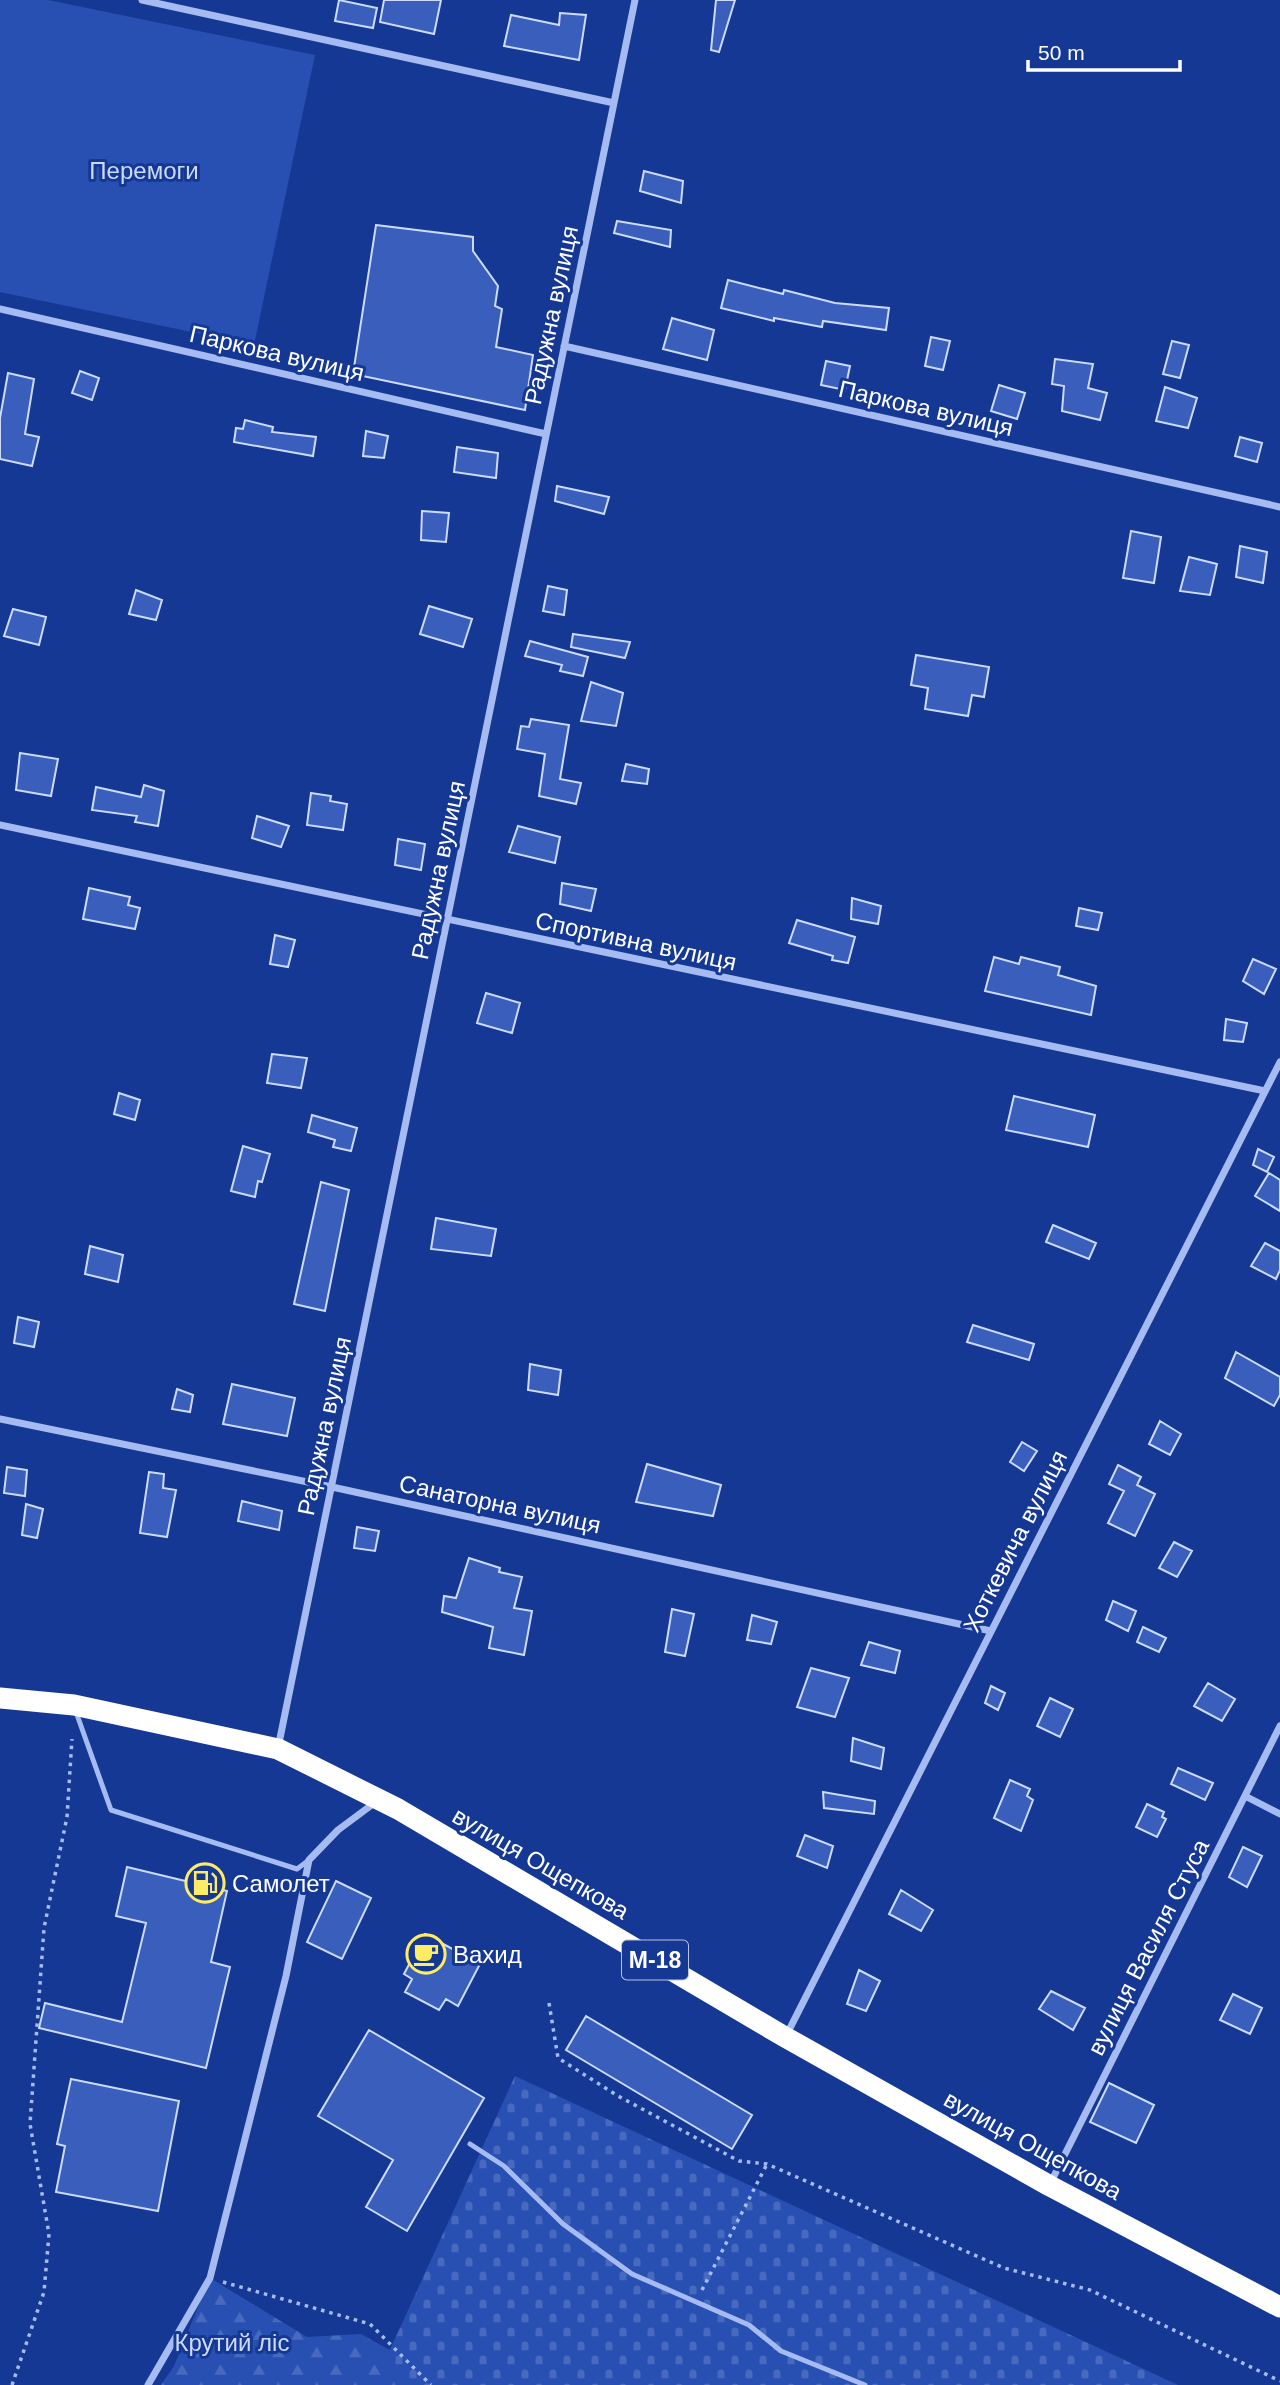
<svg xmlns="http://www.w3.org/2000/svg" width="1280" height="2385" viewBox="0 0 1280 2385" font-family="Helvetica,sans-serif">
<style>
.forest{fill:url(#forest-firs)}
.cemetery{fill:url(#cemetery-stones)}
.park{fill:#2850b3}
.building{fill:#3a5ebb;stroke:#ccdafc;stroke-width:2}
.lines{fill:none;stroke-linecap:round;stroke-linejoin:round}
.path{stroke:#a5bbf1;stroke-width:3.5;stroke-dasharray:3.5 5;stroke-linecap:butt}
.lane{stroke:#a5bbf1;stroke-width:5}
.street{stroke:#a5bbf1;stroke-width:7}
.highway{stroke:#fff;stroke-width:21}
.labels{text-anchor:middle;dominant-baseline:central;stroke-width:6;stroke-linejoin:round;paint-order:stroke}
.shield{fill:#153894;stroke:#b9c3df;stroke-width:2}
.shield-label{font-size:23px;font-weight:bold;fill:#fff}
.park-label{font-size:24px;fill:#ccdafc;stroke:#153894}
.street-label{font-size:24px;fill:#fff;stroke:#153894}
.poi-label{font-size:24px;fill:#fff;stroke:#153894;text-anchor:start}
</style>
<defs>
<pattern id="forest-firs" width="22" height="20" patternUnits="userSpaceOnUse" patternTransform="scale(1.75)"><rect width="22" height="20" fill="#2850b3"/><path d="M5 1l3.5 6h-7zM16 11l3.5 6h-7z" fill="#486abe"/></pattern>
<pattern id="cemetery-stones" width="16" height="16" patternUnits="userSpaceOnUse" patternTransform="scale(1.75)"><rect width="16" height="16" fill="#2850b3"/><path d="M2 7V4a2 2 0 0 1 4 0v3zM10 15v-3a2 2 0 0 1 4 0v3z" fill="#486abe"/></pattern>
</defs>
<rect width="100%" height="100%" fill="#153894"/>
<path class="forest" d="M210 2278 307 2337 361 2334 452 2385H161L174 2366Z"/>
<path class="cemetery" d="M515 2076 1178 2385H420L383 2365Z"/>
<path class="park" d="M0 0H48L315 55 254 345 0 292Z"/>
<path class="building" d="M339 0 377 8 373 28 335 21Z
M384 0H441L434 34 380 22Z
M716 0H735L719 52 711 50Z
M560 13 586 15 579 60 504 46 511 15 559 25Z
M644 171 683 181 681 203 640 191Z
M617 221 671 230 670 247 614 233Z
M376 225 473 237V251L498 286 495 306 502 309 496 347 533 355 525 410 353 374Z
M728 280 783 294 784 290 835 303 889 308 886 330 823 321 822 327 774 318V321L721 308Z
M672 318 714 330 707 360 663 349Z
M931 337 950 341 943 370 925 366Z
M1172 341 1189 345 1180 378 1163 374Z
M1055 359 1093 364 1088 388 1107 393 1100 420 1062 411 1064 386 1052 384Z
M826 361 850 366 845 390 821 385Z
M80 371 99 378 92 400 72 393Z
M8 373 34 379 25 434 39 437 32 466 0 459V418Z
M999 385 1025 393 1017 419 991 411Z
M1165 387 1197 398 1188 428 1156 421Z
M245 420 273 427 272 432 316 437 313 456 234 442 236 428 243 429Z
M366 431 388 436 384 458 363 456Z
M1240 437 1262 443 1257 462 1235 456Z
M457 447 498 453 496 478 454 472Z
M557 486 609 497 604 514 555 501Z
M422 511 449 513 446 542 421 540Z
M1131 531 1161 537 1154 583 1123 578Z
M1240 546 1267 552 1263 583 1236 577Z
M1189 557 1217 564 1210 595 1180 591Z
M548 586 567 590 564 615 543 611Z
M136 590 162 600 156 620 129 614Z
M429 606 472 619 463 647 420 634Z
M13 609 46 617 39 645 4 636Z
M573 634 630 642 625 658 571 647Z
M530 641 588 657 583 676 560 671 562 665 525 656Z
M916 655 989 667 984 697 972 695 968 716 925 709 928 688 911 685Z
M591 682 623 693 616 726 581 721Z
M531 719 569 725 560 779 581 783 576 804 539 796 545 754 517 749 521 726 529 727Z
M20 753 58 759 51 796 16 790Z
M626 764 649 769 647 784 622 781Z
M144 785 164 791 158 826 135 822 137 816 92 810 96 787 141 797Z
M311 793 331 796 330 801 347 804 343 830 307 825Z
M257 816 289 826 281 847 252 838Z
M518 826 560 837 555 863 509 852Z
M398 839 425 844 421 870 395 865Z
M562 883 596 889 591 911 560 904Z
M89 888 130 897 128 905 140 908 135 929 83 919Z
M852 898 881 906 878 924 851 919Z
M1079 908 1102 913 1098 930 1076 926Z
M797 920 855 937 848 963 832 960 833 956 789 943Z
M275 935 295 940 288 967 270 964Z
M994 957 1019 964 1021 957 1060 967 1058 975 1096 986 1091 1015 985 991Z
M1253 959 1276 969 1264 994 1243 981Z
M486 993 520 1003 512 1033 477 1023Z
M1226 1019 1247 1023 1243 1042 1224 1040Z
M272 1054 307 1058 301 1088 267 1083Z
M119 1093 140 1100 135 1120 114 1114Z
M1014 1096 1095 1115 1088 1147 1006 1130Z
M312 1115 357 1128 351 1151 333 1147 335 1140 308 1132Z
M243 1146 270 1154 262 1182 258 1181 255 1197 231 1191Z
M1258 1149 1274 1157 1267 1172 1253 1165Z
M1269 1173 1280 1180V1211L1255 1196Z
M321 1182 349 1190 325 1311 294 1304Z
M436 1218 496 1229 491 1256 431 1249Z
M1053 1225 1096 1243 1089 1259 1046 1242Z
M1265 1243 1280 1251V1270L1276 1279 1251 1266Z
M90 1246 123 1255 118 1282 85 1274Z
M18 1317 39 1322 34 1347 14 1343Z
M973 1325 1034 1344 1029 1360 967 1342Z
M1236 1352 1280 1377V1395L1274 1406 1225 1378Z
M530 1364 561 1370 558 1395 528 1390Z
M232 1384 295 1398 287 1436 223 1424Z
M177 1389 193 1395 190 1412 172 1409Z
M1160 1421 1181 1434 1170 1455 1149 1444Z
M1022 1442 1037 1451 1024 1471 1010 1462Z
M647 1464 721 1485 713 1516 636 1502Z
M1118 1465 1141 1477 1137 1485 1155 1494 1135 1536 1108 1523 1124 1491 1109 1484Z
M7 1467 27 1470 25 1496 4 1493Z
M149 1472 164 1474 163 1488 176 1490 167 1537 140 1533Z
M242 1501 282 1511 279 1530 238 1521Z
M26 1504 43 1509 37 1538 22 1535Z
M357 1527 379 1531 375 1551 354 1548Z
M1174 1542 1192 1551 1177 1577 1159 1568Z
M469 1558 500 1568 499 1572 522 1577 514 1608 532 1611 524 1655 489 1648 493 1627 442 1612 444 1596 456 1598Z
M1113 1601 1136 1611 1128 1631 1106 1620Z
M672 1609 694 1614 685 1656 665 1652Z
M752 1615 777 1622 771 1644 747 1640Z
M1143 1627 1166 1638 1159 1652 1137 1642Z
M869 1642 900 1651 895 1673 861 1665Z
M811 1668 849 1678 835 1717 797 1707Z
M1208 1683 1235 1699 1222 1721 1194 1706Z
M991 1686 1005 1693 998 1710 985 1703Z
M1050 1698 1073 1709 1060 1737 1037 1726Z
M853 1738 884 1748 881 1769 851 1761Z
M1178 1768 1213 1783 1205 1800 1171 1784Z
M1010 1780 1030 1789 1027 1796 1033 1800 1021 1831 994 1818Z
M823 1792 875 1801 874 1814 824 1808Z
M1147 1804 1164 1812 1162 1817 1166 1819 1157 1837 1136 1827Z
M805 1835 833 1846 827 1868 797 1856Z
M1243 1847 1262 1856 1247 1887 1229 1877Z
M127 1867 227 1891 211 1962 230 1967 206 2068 39 2028 45 2003 122 2022 146 1923 116 1916Z
M336 1881 371 1898 342 1959 307 1942Z
M901 1890 933 1910 921 1931 889 1914Z
M425 1934 480 1964 458 2006 446 1999 439 2010 405 1992 412 1979 404 1974Z
M859 1970 880 1981 866 2011 847 2004Z
M1051 1991 1085 2008 1073 2030 1039 2009Z
M1233 1994 1262 2008 1250 2034 1220 2020Z
M586 2016 752 2115 732 2149 566 2050Z
M369 2030 484 2098 407 2231 366 2207 393 2160 318 2116Z
M71 2079 179 2101 158 2211 56 2192 65 2146 57 2144Z
M1109 2083 1154 2105 1136 2143 1090 2122Z"/>
<g class="lines">
<path class="path" d="M549 2003 558 2058 618 2096 739 2161 767 2164 1004 2268 1090 2290 1280 2381
M223 2282 370 2324 431 2385
M702 2290 767 2164
M12 2385 44 2292 49 2234 30 2124 44 1928 67 1817 72 1739"/>
<path class="lane" d="M76 1712 111 1810 297 1869 309 1860
M470 2144 504 2166 563 2224 632 2274 749 2325 781 2351 865 2385"/>
<path class="street" d="M142 0 614 103
M0 309 546 434
M564 346 1280 507
M0 825 1265 1091
M0 1419 332 1487 991 1631
M278 1748 635 0
M1245 1796 1280 1814
M786 2036 1280 1062
M1051 2182 1280 1726
M148 2385 210 2278 286 1976 309 1860 338 1830 377 1801"/>
<path class="highway" d="M0 1698 74 1705 278 1749 398 1809 785 2037 1050 2186 1280 2307"/>
</g>
<defs>
<g id="fuel-ring" transform="scale(2.0125)"><circle r="9.5" fill="#153894" stroke="#ffec65" stroke-width="1.5"/><path d="M-5.5-6h7V0h2V4h1.3V-2.5L3-4.5l.8-.8L6-3V5H2.5V1h-1V6h-7ZM-4.2-4.7v3.2H.2V-4.7Z" fill="#ffec65"/></g>
<g id="cafe-ring" transform="scale(2.0125)"><circle r="9.5" fill="#153894" stroke="#ffec65" stroke-width="1.5"/><path d="M-5.5-4.5H6V0H3Q3 3.5 0 3.5H-2.5Q-5.5 3.5-5.5 0ZM3-3.2v2h1.7v-2ZM-6 4.5H4V6H-6Z" fill="#ffec65"/></g>
</defs>
<g fill-rule="evenodd">
<use href="#fuel-ring" x="205" y="1883"/>
<use href="#cafe-ring" x="426" y="1954"/>
</g>
<g class="labels">
<rect class="shield" x="622" y="1940.5" width="66" height="39" rx="5"/>
<g class="shield-label">
<text x="655" y="1960">М-18</text>
</g>
<g class="park-label">
<text x="144" y="170">Перемоги</text>
<text x="232" y="2342">Крутий ліс</text>
</g>
<g class="street-label">
<text transform="translate(551 315) rotate(-78)">Радужна вулиця</text>
<text transform="translate(277 353) rotate(13)">Паркова вулиця</text>
<text transform="translate(926 408) rotate(13)">Паркова вулиця</text>
<text transform="translate(438 870) rotate(-78)">Радужна вулиця</text>
<text transform="translate(636 941) rotate(12)">Спортивна вулиця</text>
<text transform="translate(324 1426) rotate(-78)">Радужна вулиця</text>
<text transform="translate(500 1504) rotate(12)">Санаторна вулиця</text>
<text transform="translate(1015 1541) rotate(-63)">Хоткевича вулиця</text>
<text transform="translate(541 1863) rotate(30)">вулиця Ощепкова</text>
<text transform="translate(1148 1947) rotate(-63)">вулиця Василя Стуса</text>
<text transform="translate(1033 2145) rotate(29)">вулиця Ощепкова</text>
</g>
<g class="poi-label">
<text x="232" y="1883">Самолет</text>
<text x="453" y="1954">Вахид</text>
</g>
</g>
<path d="M1028 60v10h152v-10" fill="none" stroke="#ffffff" stroke-width="3.5"/>
<text x="1038" y="60" font-size="21" fill="#ffffff" stroke="#153894" stroke-width="5" paint-order="stroke">50 m</text>
</svg>
